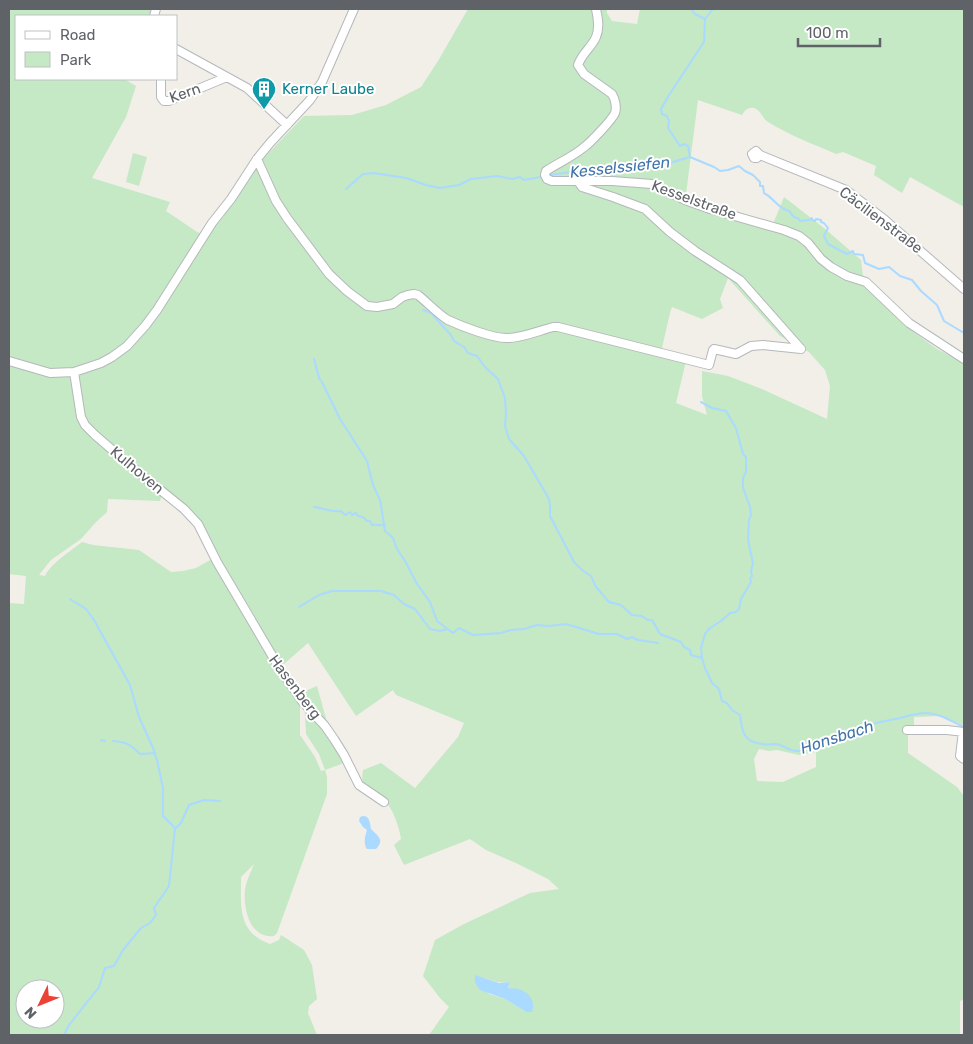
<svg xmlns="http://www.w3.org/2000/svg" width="973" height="1044" viewBox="0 0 973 1044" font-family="Rubik,sans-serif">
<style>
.green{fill:#c5e8c5;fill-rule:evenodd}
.water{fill:#aadaff}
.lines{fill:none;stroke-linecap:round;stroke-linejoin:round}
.stream{stroke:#aadaff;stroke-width:2}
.minor-casing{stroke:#b5b8bc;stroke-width:10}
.minor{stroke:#fff;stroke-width:8}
.labels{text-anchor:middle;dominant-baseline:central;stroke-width:4;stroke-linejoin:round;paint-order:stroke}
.culture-label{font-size:15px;fill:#0d838f;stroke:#fff;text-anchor:start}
.street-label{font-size:15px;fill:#5f6368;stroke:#fff}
.water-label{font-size:16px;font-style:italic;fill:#4174aa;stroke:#fff}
</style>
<rect width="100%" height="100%" fill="#f1efe8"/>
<path class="green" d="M9 9H154L151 16H16V79H124L136 86 126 117 92 178 170 202 166 211 197 232 202 234 162 307 217 223 219 222 224 216 223 213 263 159 304 116 352 115 386 105 421 87 438 61 468 9H607V13L612 21 637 24 640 9H964V207L910 177 902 193 874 175 876 166 843 152 836 154C813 144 789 135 768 122 762 118 761 110 754 108 748 107 745 110 742 115L698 100 686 194 773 224 784 197 824 228 861 260 864 285 905 326 937 349 964 363V725L939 716 914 717V727L908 732V753L957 787 964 796V999L960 1001V1035H429L449 1007 440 998 423 976 435 940 464 924 530 893 559 889 548 879 516 863 486 850 470 839 404 865 394 845 401 839C399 827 394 811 386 802 374 788 359 796 363 770L381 763 415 788 458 737 464 723 396 695 393 690 356 716 308 643 277 670 300 702V735L315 757 321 771 325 770 319 754 306 734 304 697 301 693 317 686 330 733 344 763 325 770 327 777V794L277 933 274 936C250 939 243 909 245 890 246 881 251 872 254 864L241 877C241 906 237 932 270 944L279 940 281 935 304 950 312 965 317 999 309 1006 308 1013 317 1035H9V603L24 604 26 576 9 574ZM728 278 780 336 809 352 825 370 830 386 827 419 762 389 728 376 702 371V396L707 415 676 403 686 361 661 352 670 313 672 307 702 319 723 308 720 299ZM164 487 188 509 201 522 219 555 196 568 183 571 171 572 139 550 93 545 82 542C71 551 51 563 45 576L39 575 51 560 81 539 96 522 107 512 108 499 160 501ZM759 749 769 751 777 750 799 755 816 752V767L783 782 757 781 754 759ZM475 976C489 978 495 984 510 982L508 989 526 1012 505 999 489 994ZM25 989H55V1019H25Z
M133 153 147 157 139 186 126 182Z"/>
<path class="water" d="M363 816C370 816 370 824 371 829 378 836 385 840 376 849H367C363 844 365 836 367 830L363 827 359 821 360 817Z
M475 975 499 983 510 982 508 988C511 989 515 988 518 989 529 992 536 1001 532 1012H526L505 999 480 990 475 983Z"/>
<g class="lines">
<path class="stream" d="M691 9 695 14 705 19
M713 9 705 19 704 42 669 95 661 109 662 114 667 116 669 121 668 128 680 146 684 144 688 146 690 157 714 167 720 171 728 170 739 166 745 171 753 175 760 182V186H763L764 193C774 198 778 209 789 211L794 217 798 218 800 221 809 220 812 218V220L815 221 816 219 821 220V222L824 223 828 228 824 236 828 244 847 254 853 251 854 254 863 255 865 263 879 269 889 267 900 276 912 280 921 291 937 305 944 321 964 333
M550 175 592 169C603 164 615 170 626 164L632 165 641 163 659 166 690 157
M346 189 363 174 374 173 406 178 426 185 440 188 459 185 471 179 497 176 512 179 520 177 524 180 541 177
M423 310 431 313 451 335 454 341 464 347 468 353 477 356 485 367 498 379 505 398 506 413 505 426 509 439 524 456 549 499 550 505V516L574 562 582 570 591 576 596 587 609 602 621 605 632 615 642 616 648 620H652L660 634 681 642 684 647 690 650 691 655 702 658
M314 359 319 378 322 382 340 419 367 461 373 485 380 500 385 531 393 538 397 549 405 561 417 584 430 602 437 621 453 633 459 628 473 635 501 633 511 630 524 629 537 625 549 626 566 624 599 634H617L627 639 632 637 638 640 658 643
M701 402 712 408 726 411 736 428 743 454 746 457V472L743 478V488L750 507 751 515 749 520 748 540 753 563 751 571 752 576 750 579 751 582 741 599 739 609 736 612 730 613 721 621 710 628 705 634 701 648 702 658 705 668 712 683 719 689 722 701 727 703 732 710 740 715C742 731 743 742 762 744 767 745 772 744 777 744 785 746 790 752 799 751 809 750 826 738 837 734 857 727 879 722 900 718 908 716 917 713 926 713 939 713 951 721 962 726
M314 507C324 508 332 513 341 511L345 515 350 512 352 515 356 513 358 516 363 517 367 521H370L372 525C377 524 380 526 385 525
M299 607 319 595 332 591H381L394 595 404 604 415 609 430 629 440 631 447 629
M101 740 105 741
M113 741C126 742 130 744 140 754L155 753
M175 829 181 823 189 805 204 800 220 801
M64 1035 69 1025 99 987 105 968 114 966 123 950 141 928 150 923 156 915 154 908 169 886 175 828 163 816V788L157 760 153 748 139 717 130 685 94 620 86 609 70 599"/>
<g class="minor-casing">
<path id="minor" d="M596 9C598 18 600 28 596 37 592 47 582 53 578 65L584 74 612 94C615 99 617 107 615 113 612 120 590 143 583 148 572 157 558 163 546 171L545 175 547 179 552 181H612L652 184 685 200 710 209 784 230 799 236 808 243 821 259 831 267 847 276 866 282 909 323 964 359
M154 16 156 9
M176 49 247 88 287 125
M161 79V97L164 101H169L227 77
M760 155 757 158H754L752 154 756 151 760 155 846 190 885 220 964 289
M257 159 276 201 287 218 329 274 347 291 367 306 377 307 393 304 402 297 408 295 414 294 418 295C428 303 438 314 448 320 461 326 494 339 508 338 522 338 538 331 553 327H558L709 365 713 350 714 349 736 354 751 346 763 345 801 349
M578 181 582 187 613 197 645 209 670 232 695 251 740 280 801 349
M9 361 50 373 74 372 101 363 112 357 127 346 145 326 157 310 212 223 231 199 257 159 270 143 310 100 322 82 354 9
M74 372 81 417 85 425 95 435 132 467 184 509 198 524 217 562 280 669 302 701 325 726 334 739 344 755 359 785 384 802
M907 730H947L964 732
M963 732 960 756 964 759"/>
</g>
<use href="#minor" class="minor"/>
</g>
<defs>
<g id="building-pin" transform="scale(1.25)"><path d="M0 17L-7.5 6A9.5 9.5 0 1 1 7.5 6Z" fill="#0f9aa8" stroke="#fff"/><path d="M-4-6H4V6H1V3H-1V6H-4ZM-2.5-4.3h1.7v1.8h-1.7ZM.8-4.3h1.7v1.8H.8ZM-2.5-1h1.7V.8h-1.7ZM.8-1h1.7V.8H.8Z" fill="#fff"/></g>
</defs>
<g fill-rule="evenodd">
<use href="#building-pin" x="264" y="89"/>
</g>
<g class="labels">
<g class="culture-label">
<text x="282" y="89">Kerner Laube</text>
</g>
<g class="street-label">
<text transform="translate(185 93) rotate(-19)">Kern</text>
<text transform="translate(694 200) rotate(20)">Kesselstraße</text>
<text transform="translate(881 220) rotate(37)">Cäcilienstraße</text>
<text transform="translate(137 470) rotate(40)">Kulhoven</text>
<text transform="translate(295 687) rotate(53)">Hasenberg</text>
</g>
<g class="water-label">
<text transform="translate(620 167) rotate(-6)">Kesselssiefen</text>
<text transform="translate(837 737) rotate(-18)">Honsbach</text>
</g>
</g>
<rect width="973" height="1044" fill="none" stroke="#5f6368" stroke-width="20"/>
<rect x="15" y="15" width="162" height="65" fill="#ffffff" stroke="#bfc1c3"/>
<rect x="25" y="31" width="25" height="8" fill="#ffffff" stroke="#bfc1c3"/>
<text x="60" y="40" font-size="15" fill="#5f6368">Road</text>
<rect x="25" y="52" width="25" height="15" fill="#c5e8c5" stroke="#bfc1c3"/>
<text x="60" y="65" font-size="15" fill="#5f6368">Park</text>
<g transform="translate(40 1004) rotate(227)"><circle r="24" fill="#ffffff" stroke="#bfc1c3"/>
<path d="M0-4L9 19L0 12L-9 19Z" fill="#ea4335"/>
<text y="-8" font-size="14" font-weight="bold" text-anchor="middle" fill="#5f6368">N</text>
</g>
<path d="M798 38v8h82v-8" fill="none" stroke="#5f6368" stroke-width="2.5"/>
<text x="806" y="38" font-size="15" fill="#5f6368" stroke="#ffffff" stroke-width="4" paint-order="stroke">100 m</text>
</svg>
